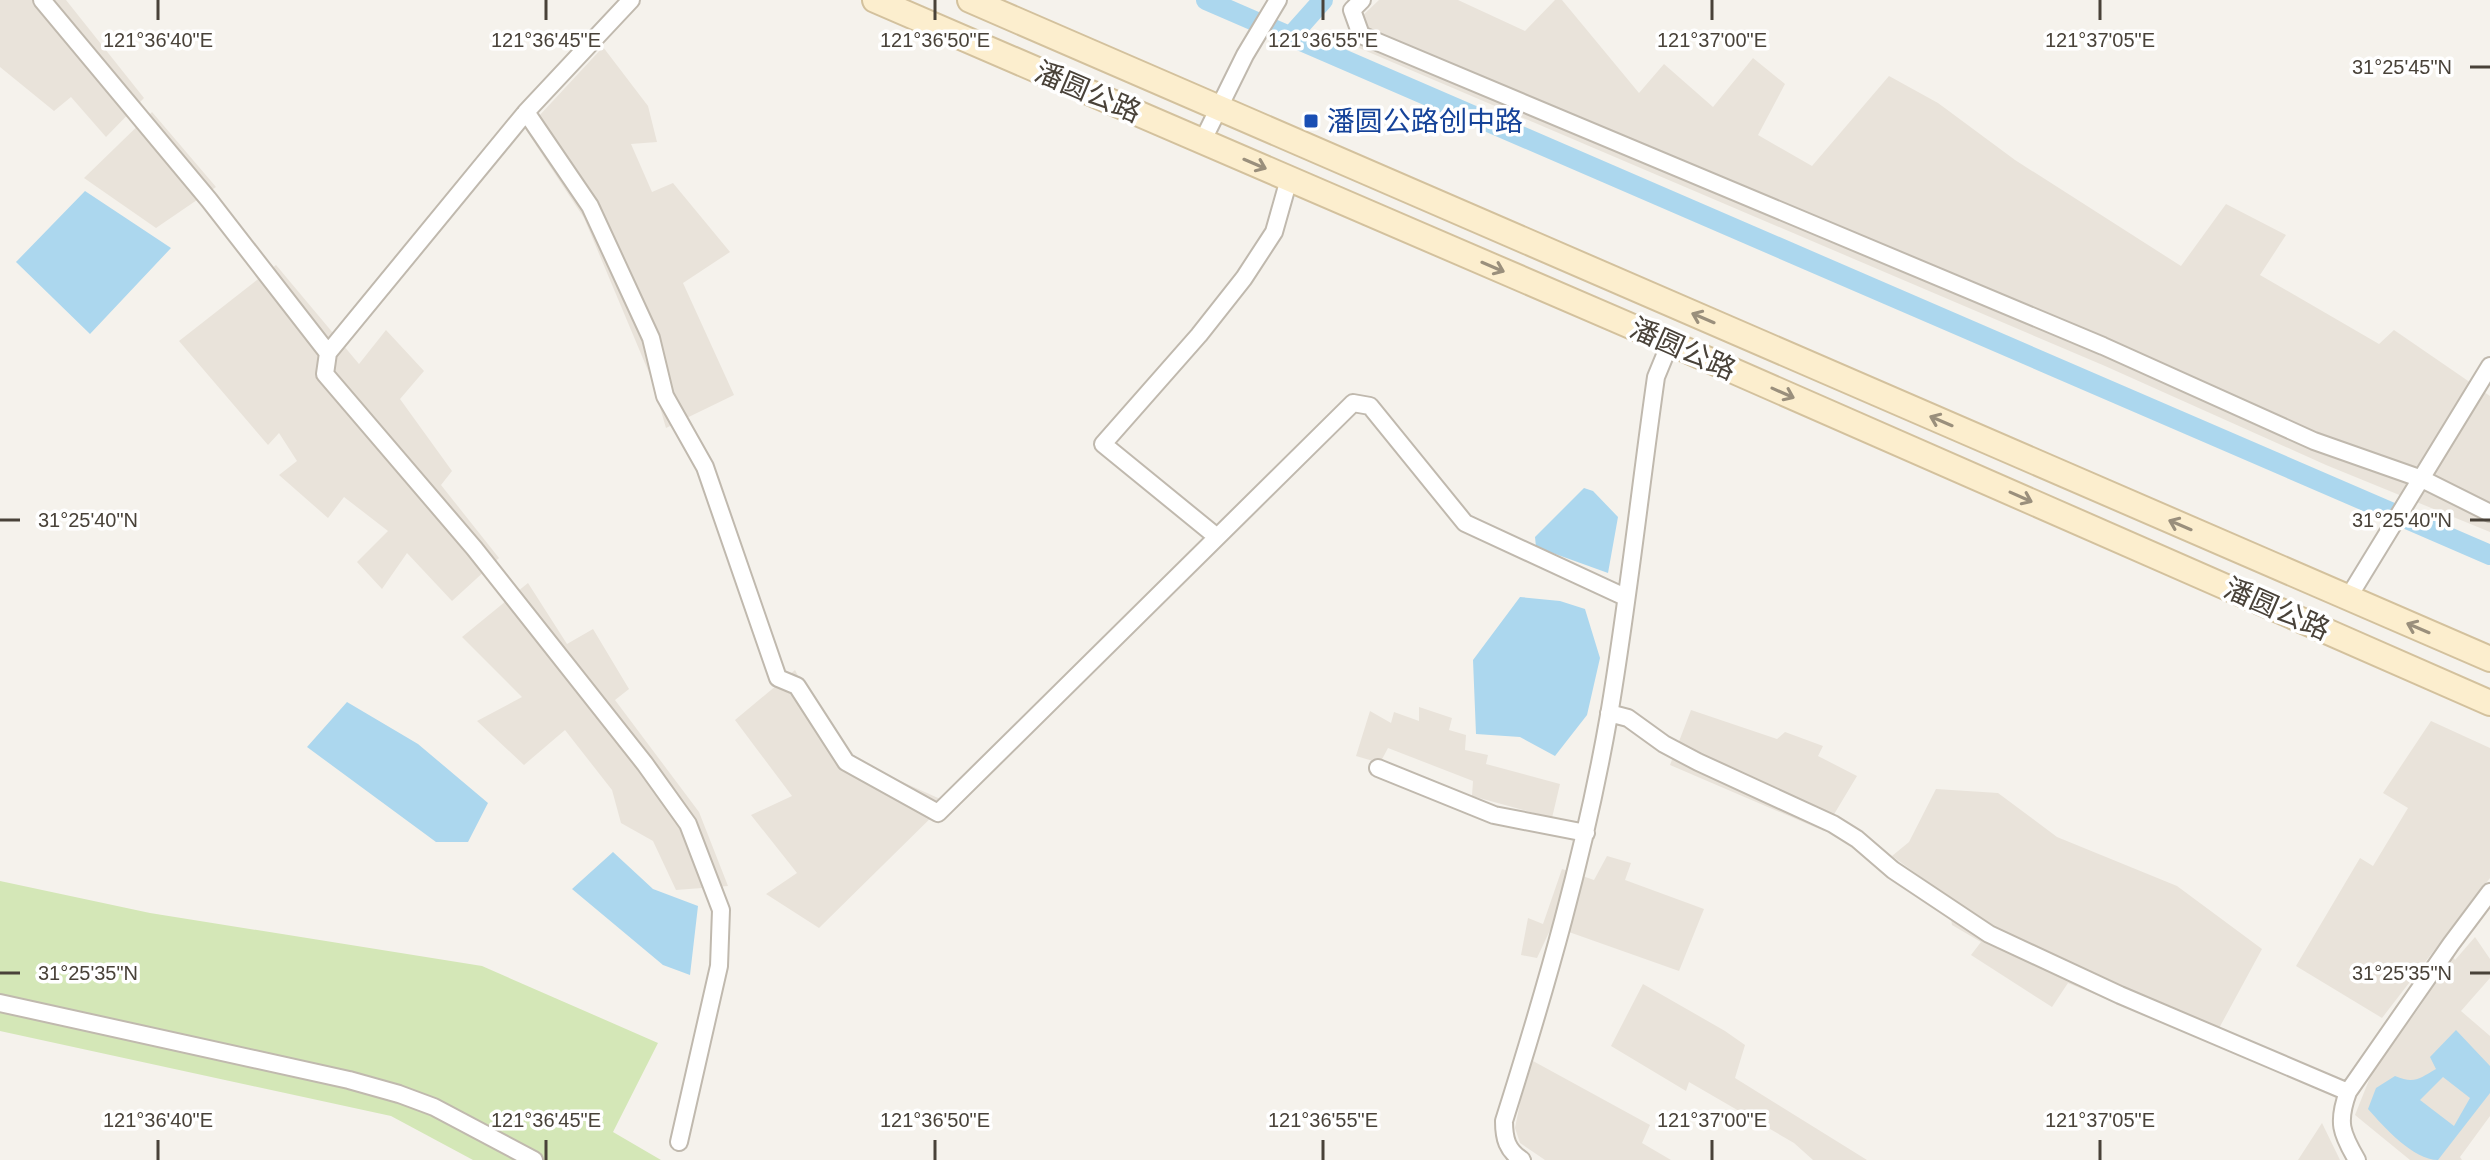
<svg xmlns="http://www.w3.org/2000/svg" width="2490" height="1160" viewBox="0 0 2490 1160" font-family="Arial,'Noto Sans SC',sans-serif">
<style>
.residential{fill:#e9e3da}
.green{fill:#d4e7b7}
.water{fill:#acd7ee;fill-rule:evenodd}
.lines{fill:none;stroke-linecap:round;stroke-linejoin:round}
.canal{stroke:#acd7ee;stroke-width:20}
.minor-casing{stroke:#c0b9ae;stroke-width:20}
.secondary-casing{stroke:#d3c19d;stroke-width:28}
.minor{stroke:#fff;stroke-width:16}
.secondary{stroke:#fceece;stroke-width:24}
.oneway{stroke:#9a8f7c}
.ticks{fill:none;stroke:#494239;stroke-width:3}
.transit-dot{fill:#1a4fb4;stroke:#fff;stroke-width:3}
.labels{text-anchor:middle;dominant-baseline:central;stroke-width:7;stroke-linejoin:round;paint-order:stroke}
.street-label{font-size:28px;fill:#494239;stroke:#fff}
.transit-label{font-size:28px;fill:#164399;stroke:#fff;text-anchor:start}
.ticks-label{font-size:20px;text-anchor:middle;fill:#494239;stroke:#fff;stroke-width:7;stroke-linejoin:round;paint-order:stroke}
</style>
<rect width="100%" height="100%" fill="#f5f2ec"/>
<path class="residential" d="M0 0H66L144 98 106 137 71 97 54 111 0 67Z
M1379 0H1458L1525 31 1555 0H1562L1639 93 1664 64 1713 107 1753 58 1785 84 1758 135 1812 166 1889 76 1938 103 2015 160 2181 266 2226 204 2286 235 2260 275 2379 344 2394 330 2490 396V532L2326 465 2105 366 1338 39Z
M603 47 648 106 657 142 631 144 652 192 673 183 730 252 683 283 734 395 666 428 652 380 584 218 526 130Z
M152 112 216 187 156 228 84 178Z
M276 265 359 364 386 330 424 371 400 399 452 471 441 485 499 558 452 601 407 553 382 589 357 562 388 531 344 497 328 518 279 475 297 461 279 433 268 445 179 341Z
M528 583 567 644 593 629 629 689 615 700 699 812 728 886 676 890 653 841 621 823 612 790 565 730 524 765 477 721 522 697 462 637Z
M795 670 838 753 947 802 819 928 766 894 797 873 751 815 792 796 735 720Z
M1419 707 1452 718 1449 730 1466 735 1465 750 1488 755 1486 764 1560 784 1552 818 1472 796 1473 781 1388 748 1380 763 1356 756 1370 711 1391 723 1394 712 1419 721Z
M1691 710 1777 739 1785 732 1823 746 1818 756 1857 776 1824 831 1670 765Z
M2431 721 2490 748V878L2382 1018 2296 966 2360 858 2373 866 2408 808 2383 793Z
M1936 789 1998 793 2057 837 2177 886 2262 949 2211 1043 2068 983 2052 1007 1971 955 1981 942 1952 925 1947 896 1892 856 1909 842Z
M1607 856 1631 863 1625 880 1704 909 1679 971 1552 926 1537 958 1521 955 1528 918 1543 924 1562 869 1594 880Z
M2475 937 2490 959V978L2461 1011 2490 1036V1116L2460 1157 2462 1160H2410L2355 1115 2371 1075 2421 1005 2452 955 2455 960Z
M1643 984 1725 1031 1745 1045 1735 1078 1867 1160H1813L1794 1143 1689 1082 1686 1091 1611 1046Z
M1533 1061 1650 1125 1642 1143 1671 1160H1545L1520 1143 1515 1128 1521 1098Z
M2322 1123 2340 1160H2298Z"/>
<path class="green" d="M0 881 150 913 482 966 658 1043 613 1132 661 1160H473L391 1116 0 1031Z"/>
<path class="water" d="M85 191 171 248 90 334 16 262Z
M1584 488 1593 491 1618 517 1608 573 1536 547 1535 537Z
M1520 597 1560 601 1585 609 1600 658 1587 715 1555 756 1520 737 1476 734 1473 660Z
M347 702 418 744 488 803 468 842H436L307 747Z
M613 852 653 889 698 906 690 975 663 965 572 889Z
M2456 1030 2490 1066V1093L2438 1160C2413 1160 2384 1127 2368 1109L2376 1088 2395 1076C2414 1084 2419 1079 2436 1069L2430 1057ZM2443 1077 2470 1098 2454 1126 2420 1100Z"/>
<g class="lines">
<path class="canal" d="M1206 0 2490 555
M1291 36 1323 0"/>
<g class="minor-casing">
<path id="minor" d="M42 0 209 200 328 353 325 374 474 548 645 764 688 824 721 910 719 966 679 1142
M1362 0 1352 10 1361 35 2103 346 2314 441 2422 479 2490 513
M526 112 590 206 651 338 665 396 705 467 778 678 797 686 846 762 938 813 1353 403 1370 406 1465 523 1625 597
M1202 142 1245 55 1278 0
M328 353 526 112 631 0
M1217 537 1103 444 1199 335 1244 278 1274 232 1289 179
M2348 598 2490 366
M1609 713 1628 718 1664 744 1698 762 1833 824 1857 839 1893 870 1989 934 2120 995 2348 1092
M1378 768 1494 815 1586 833
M0 1003 349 1080 399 1094 434 1107 534 1160
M1522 1160C1507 1150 1504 1139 1504 1121 1546 988 1585 853 1609 715 1628 603 1640 489 1656 377L1670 343
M2357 1160C2341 1133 2337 1122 2348 1092L2451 944 2490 892"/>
</g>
<g class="secondary-casing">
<path id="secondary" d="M875 0 1670 343 2490 703
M970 0 2490 659"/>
</g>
<use href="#minor" class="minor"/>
<use href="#secondary" class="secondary"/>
</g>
<defs><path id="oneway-shaft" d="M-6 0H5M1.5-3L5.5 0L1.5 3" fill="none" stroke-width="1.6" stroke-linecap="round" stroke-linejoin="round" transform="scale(2)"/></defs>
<g class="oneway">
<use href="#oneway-shaft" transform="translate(1255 164) rotate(23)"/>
<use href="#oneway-shaft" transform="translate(1493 267) rotate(23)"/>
<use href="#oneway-shaft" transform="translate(1703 318) rotate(-157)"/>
<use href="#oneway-shaft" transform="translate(1783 393) rotate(24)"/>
<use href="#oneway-shaft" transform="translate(1941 421) rotate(-157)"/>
<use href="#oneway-shaft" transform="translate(2021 497) rotate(24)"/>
<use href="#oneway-shaft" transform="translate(2180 525) rotate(-157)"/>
<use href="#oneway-shaft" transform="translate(2418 628) rotate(-157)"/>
</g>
<path class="ticks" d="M158 0V20M546 0V20M935 0V20M1323 0V20M1712 0V20M2100 0V20M2470 67H2490M0 520H20M2470 520H2490M0 973H20M2470 973H2490M158 1140V1160M546 1140V1160M935 1140V1160M1323 1140V1160M1712 1140V1160M2100 1140V1160"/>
<rect class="transit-dot" x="1303" y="113" width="16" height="16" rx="4"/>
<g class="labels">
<g class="street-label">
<text transform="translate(1088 92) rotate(23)">潘圆公路</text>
<text transform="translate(1683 349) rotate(24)">潘圆公路</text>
<text transform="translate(2277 609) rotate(24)">潘圆公路</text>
</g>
<g class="transit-label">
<text x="1327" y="121">潘圆公路创中路</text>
</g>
</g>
<g class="ticks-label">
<text x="158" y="47">121°36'40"E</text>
<text x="546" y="47">121°36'45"E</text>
<text x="935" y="47">121°36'50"E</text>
<text x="1323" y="47">121°36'55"E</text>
<text x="1712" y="47">121°37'00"E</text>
<text x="2100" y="47">121°37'05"E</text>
<text x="2402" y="74">31°25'45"N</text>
<text x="88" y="527">31°25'40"N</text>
<text x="2402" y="527">31°25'40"N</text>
<text x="88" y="980">31°25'35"N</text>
<text x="2402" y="980">31°25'35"N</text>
<text x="158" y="1127">121°36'40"E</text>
<text x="546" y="1127">121°36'45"E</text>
<text x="935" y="1127">121°36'50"E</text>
<text x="1323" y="1127">121°36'55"E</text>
<text x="1712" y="1127">121°37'00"E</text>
<text x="2100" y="1127">121°37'05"E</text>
</g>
</svg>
